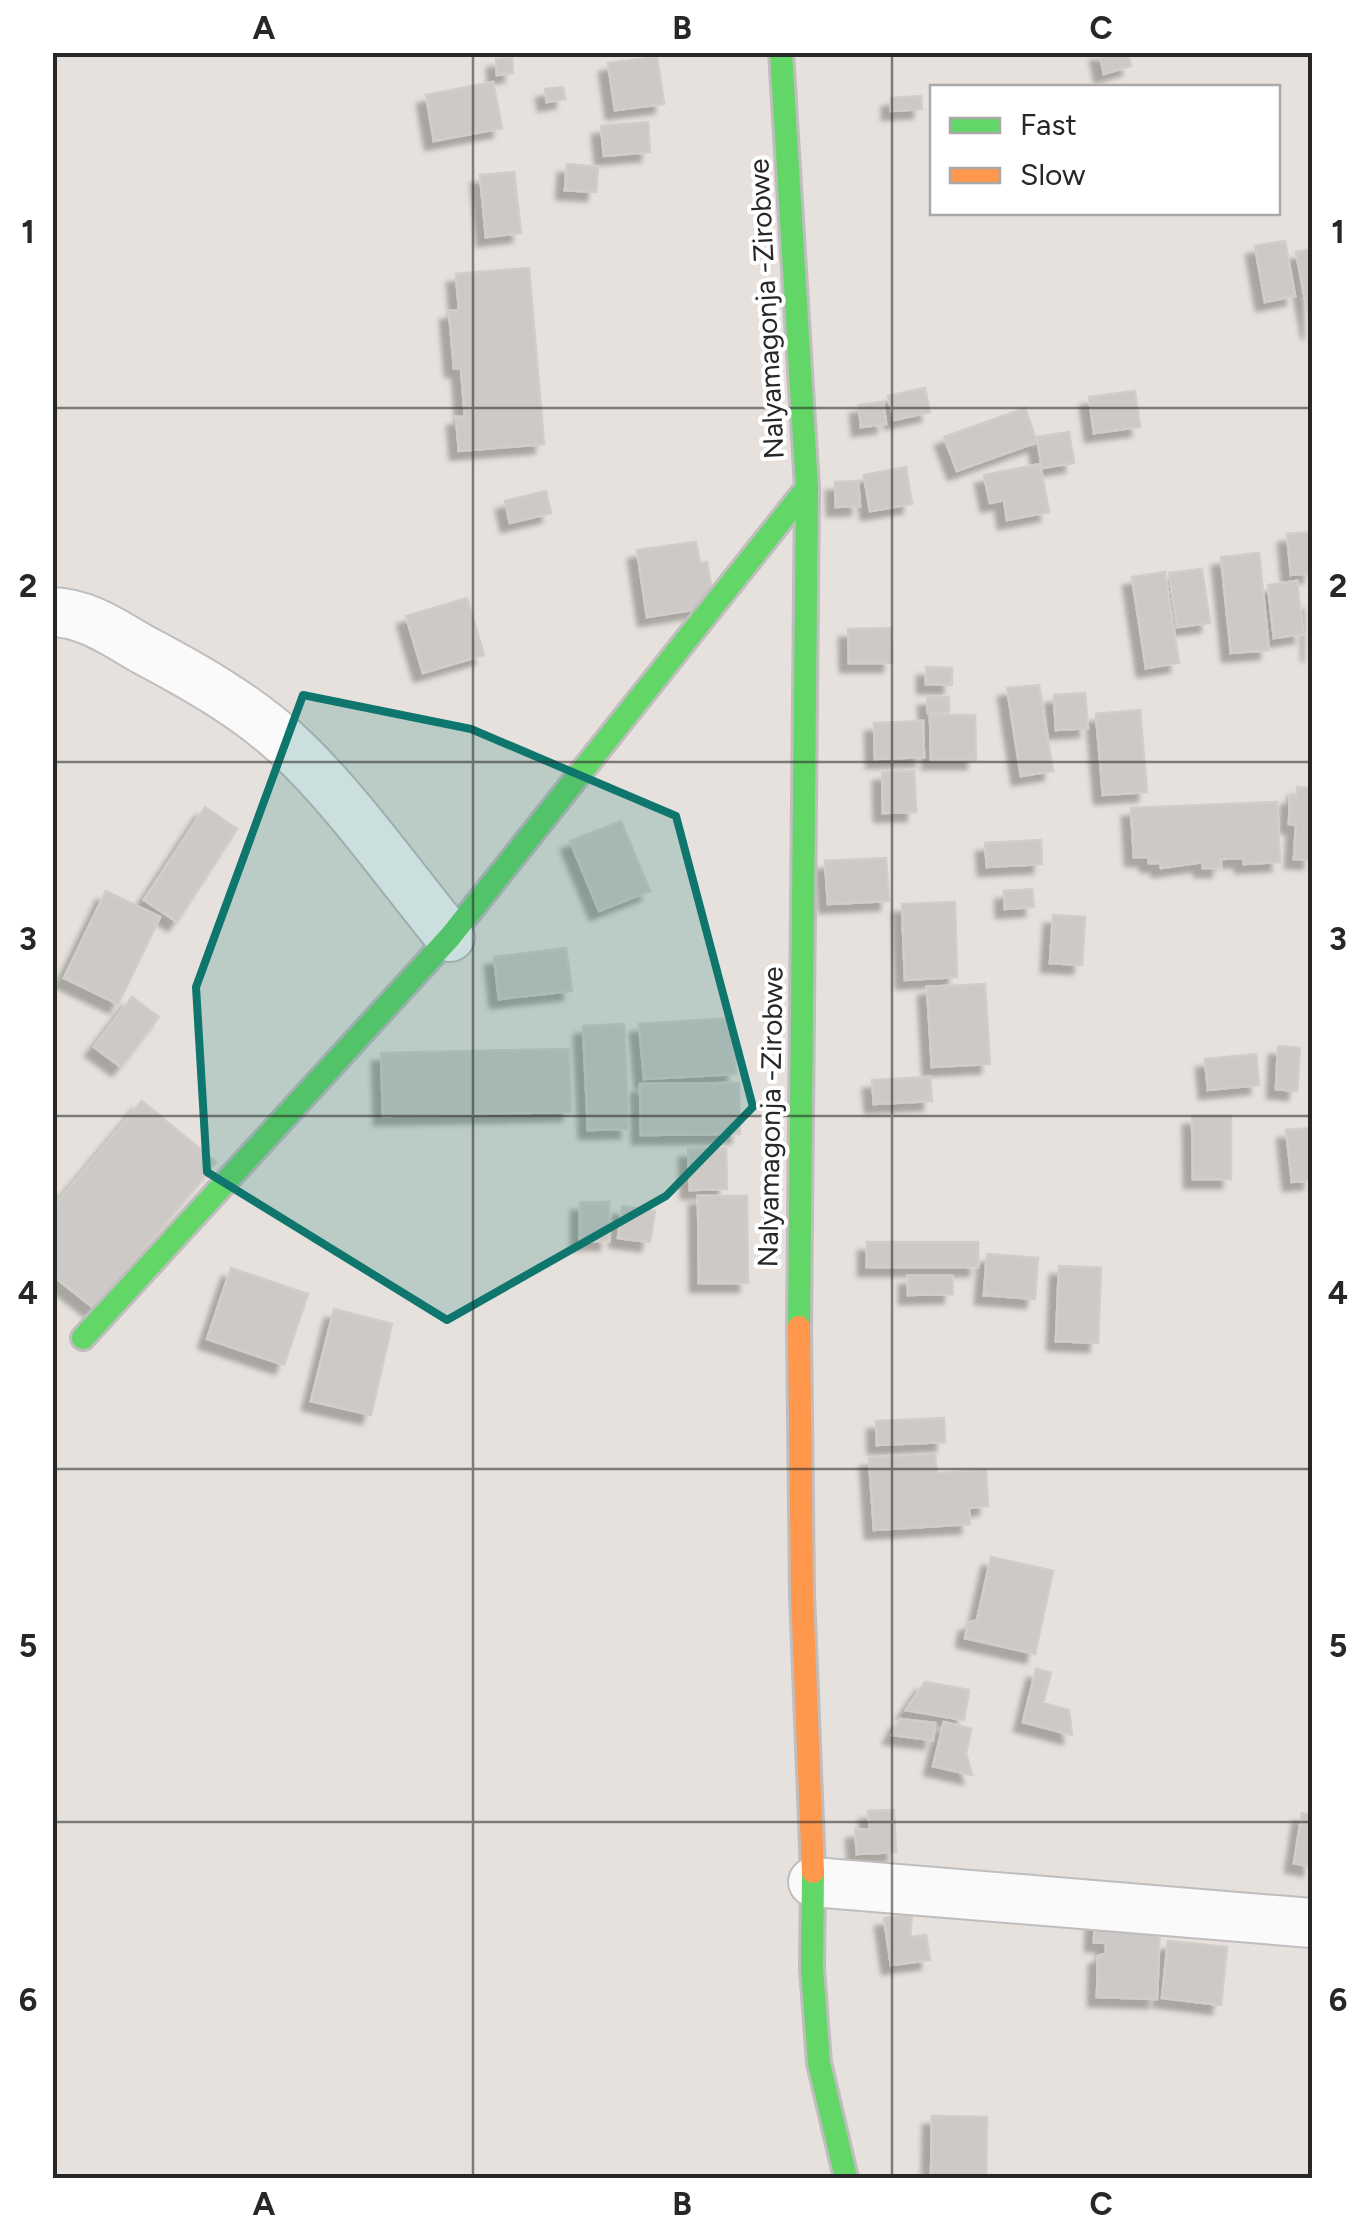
<svg xmlns="http://www.w3.org/2000/svg" width="1365" height="2231" viewBox="0 0 1365 2231" font-family="Figtree,sans-serif">
<style>
.building{fill:#ccc9c6;stroke:#d1cdc8;stroke-width:2.5;filter:url(#shadow)}
.lines{fill:none;stroke-linecap:round;stroke-linejoin:round}
.street-casing{stroke:#bfbdbe;stroke-width:52}
.fast-casing{stroke:#bfbdbe;stroke-width:28}
.slow-casing{stroke:#bfbdbe;stroke-width:28}
.street{stroke:#fbfafa;stroke-width:48}
.fast{stroke:#63d668;stroke-width:22}
.slow{stroke:#ff974d;stroke-width:22}
.marked{fill:#0f766e;fill-opacity:0.2;stroke:#0f766e;stroke-width:8;stroke-linejoin:round}
.grid{fill:none;stroke:#272727;stroke-width:2.5;stroke-opacity:0.55}
.labels{text-anchor:middle;dominant-baseline:central;stroke-width:8;stroke-linejoin:round;paint-order:stroke}
.street-label{font-size:28px;fill:#272727;stroke:#fff}
.neatline{fill:none;stroke:#272727;stroke-width:4}
.grid-label{font-size:32px;text-anchor:middle;font-weight:bold;fill:#272727}
</style>
<defs>
<filter id="shadow"><feDropShadow dx="-9" dy="9" stdDeviation="2.5" flood-color="#0004"/></filter>
</defs>
<rect width="100%" height="100%" fill="#e6e1dc"/>
<path class="building" d="M1099 52H1127L1131 66 1104 74Z
M657 57 664 104 615 110 608 63Z
M512 58 513 73 497 75 496 59Z
M493 82 502 128 434 141 426 95Z
M563 87 565 99 547 102 545 89Z
M921 96 922 109 891 111V98Z
M648 122 650 152 604 156 601 126Z
M567 164 598 167 596 192 565 190Z
M514 172 521 233 486 237 480 175Z
M1285 241 1295 296 1265 302 1255 246Z
M1312 249V329L1311 330 1296 252Z
M529 268 544 444 459 451 456 417H465L461 368H454L449 311 459 310 456 274Z
M925 388 930 412 894 420 888 396Z
M1135 391 1140 427 1094 433 1089 397Z
M883 402 886 424 861 427 859 405Z
M1025 408 1037 442 957 471 944 437Z
M1069 432 1074 463 1042 468 1037 437Z
M1040 464 1049 512 1007 520 1004 500 990 503 984 475Z
M906 467 912 504 870 511 864 475Z
M858 481 860 506 836 507 835 482Z
M546 491 551 513 510 523 505 501Z
M1312 532V573L1291 575 1287 534Z
M696 542 700 563 707 562 711 585 705 608 647 617 637 550Z
M1259 553 1269 650 1231 653 1221 557Z
M1202 569 1210 623 1177 627 1169 573Z
M1165 572 1179 663 1146 668 1132 577Z
M1297 581 1303 634 1274 638 1268 585Z
M467 598 484 655 423 673 406 616Z
M1310 601H1312V652H1311Z
M891 628 892 663H849L848 629Z
M926 667 952 668V685L926 684Z
M1039 685 1053 771 1021 776 1007 688Z
M1085 693 1088 728 1056 730 1054 695Z
M927 697H949V712L928 713Z
M1140 710 1147 792 1103 795 1096 714Z
M930 715H975L976 760H931Z
M923 721 924 757 875 759 874 723Z
M914 771 916 812 883 813 882 772Z
M1297 787 1312 788V860L1294 859 1296 825 1289 824 1290 796 1297 797Z
M1277 802 1280 862 1244 864V858L1221 859V868H1203V862L1161 868 1160 863H1149V857H1134L1131 808Z
M205 807 237 829 177 922 144 900Z
M621 821 650 891 599 911 570 841Z
M1041 840 1042 864 987 867 985 843Z
M886 858 889 901 828 904 825 861Z
M1032 889 1034 907 1005 909 1004 891Z
M106 891 160 917 118 1004 64 978Z
M955 902 957 977 905 980 902 904Z
M1053 915 1085 917 1082 965 1050 963Z
M566 948 572 991 499 999 494 957Z
M985 984 990 1064 932 1067 927 987Z
M132 997 159 1017 121 1067 94 1047Z
M732 1018 736 1074 644 1079 639 1024Z
M624 1024 629 1129 588 1130 583 1026Z
M1278 1046 1300 1048 1297 1091 1276 1089Z
M569 1049 571 1112 383 1116 381 1053Z
M1256 1054 1259 1085 1208 1090 1205 1059Z
M930 1077 932 1101 874 1104 872 1080Z
M739 1083 740 1134 641 1135 640 1084Z
M142 1101 216 1162 95 1309 52 1275V1209Z
M1192 1116H1231V1179H1193Z
M1312 1128V1180L1292 1182 1286 1130Z
M726 1148 727 1189 690 1190 688 1149Z
M698 1196H747L748 1283H699Z
M580 1202H609V1241H580Z
M622 1206 655 1211 650 1242 618 1238Z
M867 1242H978V1267H867Z
M987 1254 1038 1258 1035 1299 984 1295Z
M1059 1266 1101 1268 1098 1343 1056 1341Z
M231 1268 308 1294 284 1365 207 1339Z
M908 1276H952L953 1294 908 1295Z
M334 1309 392 1324 371 1415 311 1401Z
M944 1418 945 1442 877 1445 876 1421Z
M935 1454 937 1473 986 1470 988 1506 969 1508 970 1524 874 1530 869 1458Z
M991 1557 1053 1571 1035 1654 965 1638 968 1623 977 1620Z
M1036 1669 1051 1673 1043 1703 1069 1710 1072 1735 1023 1722Z
M925 1682 969 1690 964 1720 906 1710Z
M900 1719 935 1723 933 1740 892 1735Z
M944 1722 971 1729 966 1754 972 1775 933 1766Z
M894 1810 896 1852 857 1854 855 1830 870 1829 868 1811Z
M1302 1813 1312 1815V1867L1294 1863Z
M912 1914 910 1937 926 1935 930 1960 891 1965 884 1918Z
M1095 1919 1160 1921 1157 1999 1097 1997 1098 1956 1106 1953V1943L1094 1942Z
M1168 1941 1227 1947 1221 2005 1162 1998Z
M932 2116 987 2117 986 2178H931Z"/>
<g class="lines">
<g class="street-casing">
<path id="street" d="M52 612C87 613 114 633 144 650 193 676 243 704 285 742 345 797 398 874 450 937
M813 1882 1312 1923"/>
</g>
<g class="fast-casing">
<path id="fast" d="M781 52 807 488 799 1327
M83 1338 450 937 807 488
M813 1872 812 1969 819 2063 846 2178"/>
</g>
<g class="slow-casing">
<path id="slow" d="M799 1327 802 1594 813 1872"/>
</g>
<use href="#street" class="street"/>
<use href="#fast" class="fast"/>
<use href="#slow" class="slow"/>
</g>
<path class="marked" d="M303 695 471 729 676 816 753 1107 666 1196 447 1320 207 1172 196 987Z"/>
<path class="grid" d="M473 52V2178M892 52V2178M52 408H1312M52 762H1312M52 1116H1312M52 1469H1312M52 1822H1312"/>
<g class="labels">
<g class="street-label">
<text transform="translate(766 309) rotate(-93)">Nalyamagonja -Zirobwe</text>
<text transform="translate(770 1117) rotate(-89)">Nalyamagonja -Zirobwe</text>
</g>
</g>
<rect width="1365" height="2231" fill="none" stroke="#ffffff" stroke-width="110"/>
<rect x="930" y="85" width="350" height="130" fill="#ffffff" stroke="#a9a9a9" stroke-width="2.5"/>
<rect x="950" y="118" width="50" height="15" fill="#63d668" stroke="#a9a9a9" stroke-width="2.5"/>
<text x="1020" y="135" font-size="30" fill="#272727">Fast</text>
<rect x="950" y="168" width="50" height="15" fill="#ff974d" stroke="#a9a9a9" stroke-width="2.5"/>
<text x="1020" y="185" font-size="30" fill="#272727">Slow</text>
<rect x="55" y="55" width="1255" height="2121" class="neatline"/>
<g class="grid-label">
<text x="264" y="39">A</text>
<text x="682" y="39">B</text>
<text x="1101" y="39">C</text>
<text x="28" y="243">1</text>
<text x="1338" y="243">1</text>
<text x="28" y="597">2</text>
<text x="1338" y="597">2</text>
<text x="28" y="950">3</text>
<text x="1338" y="950">3</text>
<text x="28" y="1304">4</text>
<text x="1338" y="1304">4</text>
<text x="28" y="1657">5</text>
<text x="1338" y="1657">5</text>
<text x="28" y="2011">6</text>
<text x="1338" y="2011">6</text>
<text x="264" y="2215">A</text>
<text x="682" y="2215">B</text>
<text x="1101" y="2215">C</text>
</g>
</svg>
